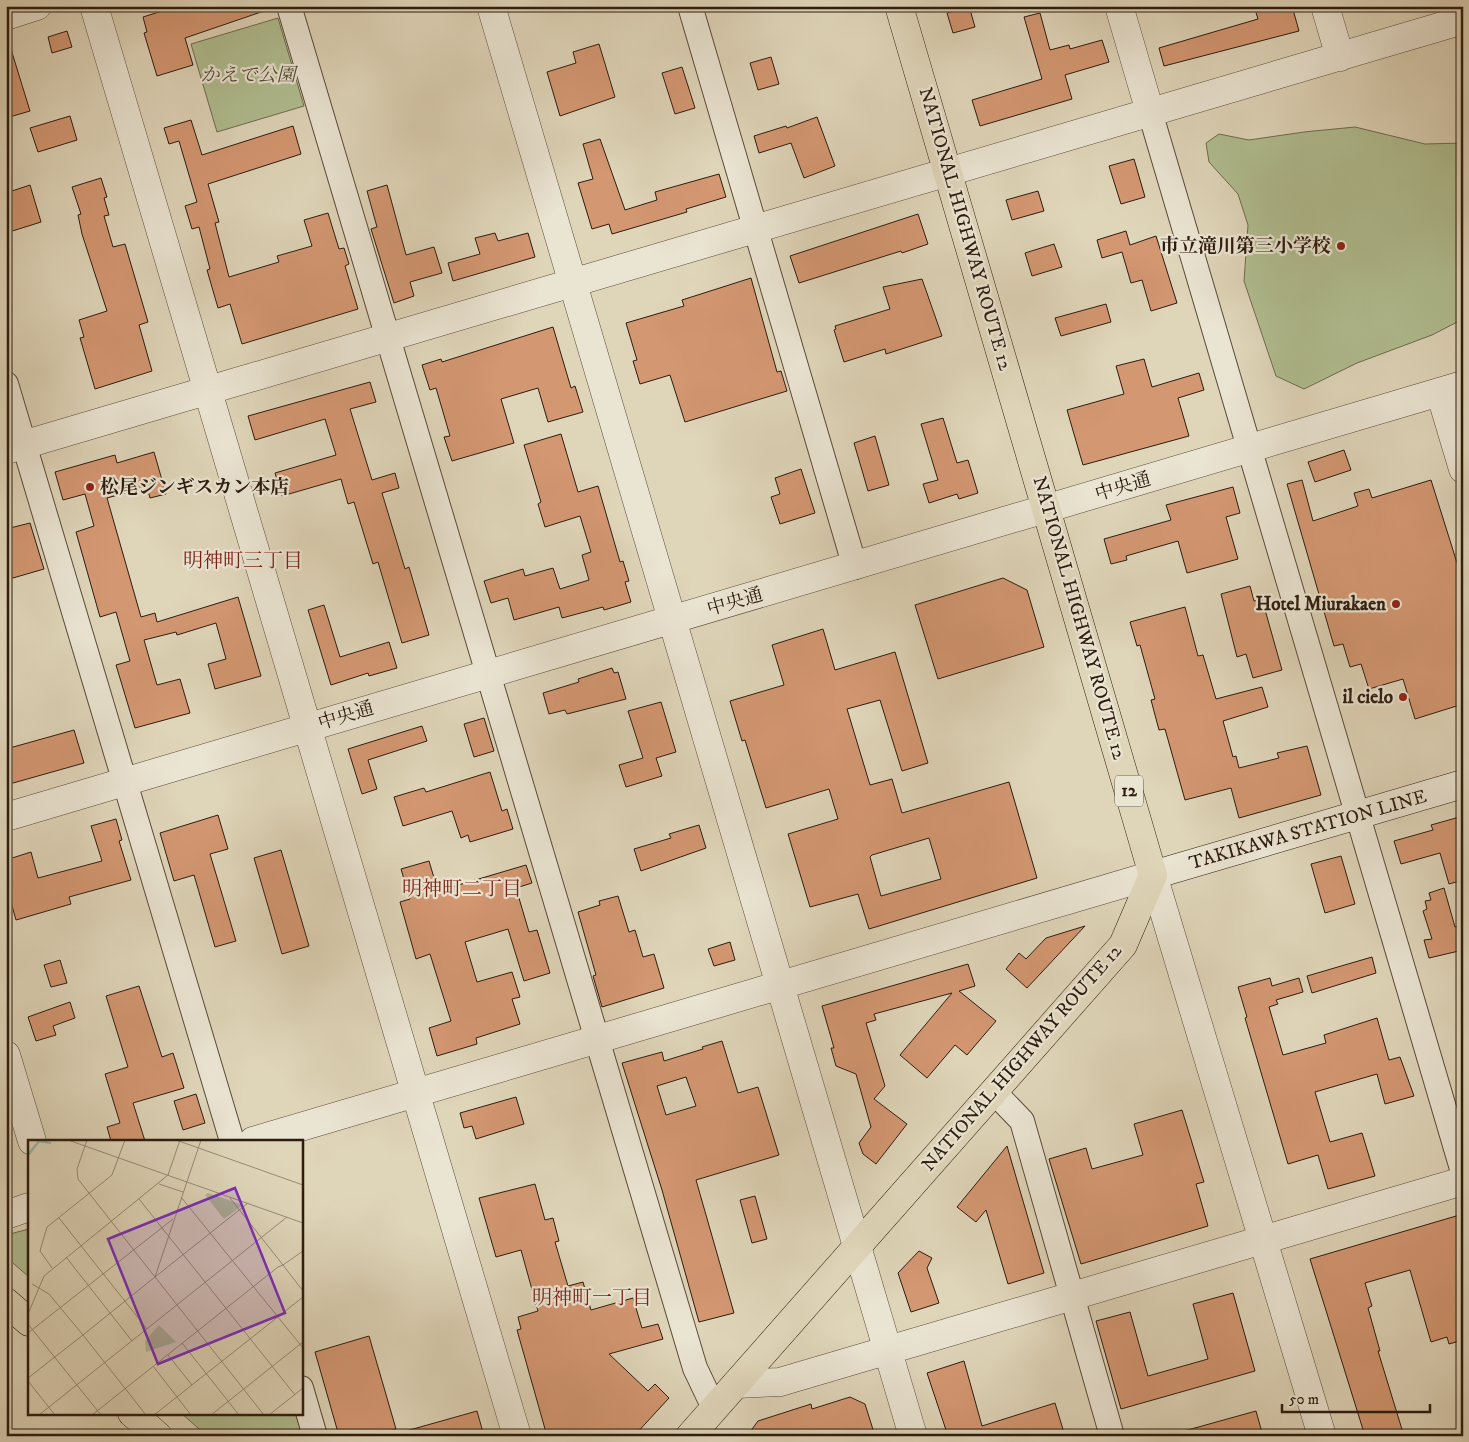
<svg xmlns="http://www.w3.org/2000/svg" width="1469" height="1442" viewBox="0 0 1469 1442" font-family="'IM FELL DW Pica','Noto Serif JP',serif">
<style>
.green{fill:#b0bd90;stroke:#6e6c50}
.building{fill:#d39772;stroke:#2d1c0f;fill-rule:evenodd}
.lines{fill:none;stroke-linecap:round;stroke-linejoin:round}
.minor-casing{stroke:#5a4a3a;stroke-width:26}
.tertiary-casing{stroke:#5a4a3a;stroke-width:29}
.secondary-casing{stroke:#2d1c0f;stroke-width:29}
.trunk-casing{stroke:#2d1c0f;stroke-width:29}
.minor{stroke:#eae4d2;stroke-width:24}
.tertiary{stroke:#eae4d2;stroke-width:28}
.secondary{stroke:#eae4d2;stroke-width:28}
.trunk{stroke:#dfd5b9;stroke-width:28}
.poi-dot{fill:#8f2418;stroke:#eae4d2;stroke-width:2}
.labels{text-anchor:middle;dominant-baseline:central;stroke-width:4.5;stroke-linejoin:round;paint-order:stroke}
.shield{fill:#eae4d2;stroke:#66584a;stroke-width:1}
.shield-label{font-size:18px;font-weight:bold;fill:#2d1c0f}
.park-label{font-size:19px;font-style:italic;fill:#544c36;stroke:#eae4d2}
.street-label{font-size:19px;fill:#2d1c0f;stroke:#eae4d2}
.poi-label{font-size:19px;font-weight:bold;fill:#2d1c0f;stroke:#eae4d2;text-anchor:end}
.neighbourhood-label{font-size:20px;fill:#7a1f14;stroke:#eae4d2}
.inset-river{fill:none;stroke:#95b9a9;stroke-width:2.5}
.inset-road{fill:none;stroke:#988b75;stroke-width:1}
.view{fill:#7b2cbf;fill-opacity:0.15;stroke:#7b2cbf;stroke-width:2.5}
.inset-edge{fill:none;stroke:#2d1c0f;stroke-width:2.5}
</style>
<rect width="100%" height="100%" fill="#dfd5b9"/>
<filter id="stains"><feTurbulence type="fractalNoise" baseFrequency=".004" numOctaves="4"/><feColorMatrix values="0 0 0 0 .2 0 0 0 0 .09 0 0 0 0 .02 0 0 0 .5 -.17"/></filter>
<radialGradient id="worn" r=".72"><stop offset=".6" stop-color="#630" stop-opacity="0"/><stop offset="1" stop-color="#630" stop-opacity=".3"/></radialGradient>
<path class="green" d="M278 18 304 106 217 132 191 44Z
M1355 127 1425 144 1463 143V319L1432 335 1357 363 1304 389 1276 376 1244 281 1248 225 1238 194 1209 162 1206 143 1219 134 1249 140 1304 132Z
M29 1229V1277L6 1257V1235Z
M181 1413H301L309 1436H207Z"/>
<path class="building" d="M178 6H267V10L185 38 193 65 157 76 144 33 147 32 143 17Z
M969 6 975 27 953 33 947 13Z
M1254 6H1292L1299 31 1164 66 1159 48 1258 19Z
M1040 13 1050 50 1069 45 1070 49 1102 40 1109 62 1065 75 1072 99 980 126 972 100 1042 79 1024 17Z
M67 31 72 47 52 53 48 37Z
M599 44 615 97 560 116 547 72 576 63 573 52Z
M10 46 30 111 6 118V47Z
M771 57 779 84 758 90 750 63Z
M682 67 695 108 675 114 662 73Z
M70 116 77 140 38 152 30 128Z
M817 117 835 166 804 178 791 143 759 153 754 136 786 126 787 128Z
M191 120 202 155 293 126 301 154 208 184 219 222 215 223 229 277 279 262 277 256 312 246 304 220 328 213 339 249 344 248 349 264 345 266 358 309 242 344 230 304 218 308 207 270 210 269 199 227 192 229 185 206 197 202 179 141 169 144 164 128Z
M600 139 625 210 657 200 655 192 719 174 726 197 686 209 687 212 612 234 609 224 592 229 578 183 593 179 583 144Z
M1134 159 1145 197 1121 204 1109 166Z
M101 178 107 197 104 198 109 215 104 216 113 247 125 244 148 322 139 325 152 371 95 389 80 338 84 337 79 320 107 311 82 234 78 215 81 214 72 187Z
M30 185 41 222 6 233V193Z
M387 185 406 255 434 247 442 273 410 282 414 296 394 303 371 229 377 227 367 191Z
M1038 191 1044 211 1012 220 1006 200Z
M918 214 928 244 902 253 901 251 799 283 790 256Z
M1126 231 1130 245 1156 236 1177 303 1151 311 1142 280 1131 283 1122 252 1102 258 1097 240Z
M495 233 498 241 528 233 535 257 453 281 448 263 480 254 475 238Z
M1054 244 1062 267 1032 276 1025 253Z
M751 278 777 372 781 371 787 391 685 422 670 375 640 384 633 361 637 360 626 323 684 306 682 300Z
M922 279 942 336 886 354 885 349 844 362 834 330 836 329 835 326 890 309 883 287Z
M1106 304 1111 322 1061 336 1055 318Z
M553 327 571 388 575 386 583 412 548 422 538 388 501 399 514 443 452 461 444 437 450 436 436 388 430 390 422 365 441 359 442 362Z
M1144 359 1152 387 1199 373 1204 390 1178 398 1189 436 1083 465 1067 410 1124 394 1116 366Z
M370 382 376 402 350 409 372 480 395 473 399 488 382 493 405 569 409 567 429 635 402 643 378 562 373 564 354 502 348 504 341 479 282 496 275 473 336 455 325 419 255 440 248 416Z
M943 418 957 463 968 460 978 493 959 499 957 494 929 503 923 484 938 480 921 424Z
M561 434 578 492 598 486 620 562 623 561 629 581 625 582 631 602 604 610 603 607 562 618 559 607 514 620 508 598 491 603 484 581 523 569 525 576 553 568 560 589 589 580 582 555 591 552 580 516 545 527 538 504 541 502 524 445Z
M875 436 889 485 868 491 854 443Z
M1344 450 1351 470 1315 482 1308 462Z
M154 452 166 494 150 498 147 487 107 498 141 617 155 613 157 622 238 597 261 676 215 689 208 664 226 659 216 623 177 635 176 632 144 640 157 685 180 679 190 713 135 728 116 665 130 661 116 612 100 617 76 532 94 526 85 494 63 500 55 472 115 455 117 463Z
M801 469 815 513 780 524 771 497 780 494 775 478Z
M1302 480 1313 521 1358 506 1354 493 1369 489 1372 498 1431 480 1463 582V704L1415 719 1403 679 1369 689 1361 664 1350 667 1343 644 1334 646 1287 484Z
M1233 487 1240 513 1226 517 1238 559 1187 573 1178 541 1126 556 1127 560 1111 564 1104 539 1171 520 1166 505Z
M30 523 44 569 6 580V529Z
M1003 578 1027 590 1044 647 938 679 915 605Z
M1250 586 1254 601 1262 599 1282 670 1253 678 1246 654 1237 657 1221 594Z
M324 605 340 657 389 642 397 668 369 676 368 673 331 685 308 610Z
M1185 607 1198 656 1203 655 1216 699 1262 687 1268 707 1223 721 1233 757 1236 756 1239 768 1279 758 1277 753 1307 746 1321 795 1239 818 1231 788 1185 800 1165 729 1159 730 1151 700 1155 699 1140 645 1137 646 1130 622Z
M823 629 835 670 895 652 928 763 902 771 880 700 847 709 870 785 892 779 902 813 1009 782 1037 878 869 929 858 894 810 907 788 834 838 819 829 789 766 808 745 740 742 741 730 701 784 685 772 645ZM929 838 941 879 881 896 870 857 872 855Z
M612 668 614 673 618 672 626 699 567 714 565 710 549 714 543 693 579 682 578 679Z
M661 702 676 752 656 758 662 776 626 787 619 765 643 758 628 711Z
M484 718 494 751 474 757 464 724Z
M422 726 427 741 368 760 377 789 362 794 348 749Z
M74 730 84 763 6 785V749Z
M490 772 502 811 507 809 513 829 470 842 468 835 461 838 452 811 403 826 394 797 424 788 426 792Z
M218 815 228 849 210 854 236 941 215 947 194 875 174 881 160 833Z
M1463 816V880L1449 884 1440 853 1401 864 1394 841 1433 830 1431 825Z
M116 819 122 840 119 841 131 880 69 897 71 904 16 920 6 885V860L31 852 38 878 102 861 91 826Z
M699 825 706 848 641 871 634 849 671 838 669 834Z
M281 850 309 946 282 954 254 858Z
M1341 856 1355 904 1325 913 1311 864Z
M429 861 438 891 526 865 532 883 516 888 529 932 537 930 550 973 524 981 508 929 465 942 477 982 512 972 520 997 512 999 520 1024 476 1038 477 1044 437 1056 429 1028 451 1021 430 954 416 959 400 902 410 899 401 869Z
M1444 888 1455 927 1463 925V950L1429 958 1424 940 1432 939 1423 911 1427 909 1425 901 1431 900 1429 893Z
M618 896 629 932 635 930 643 957 654 954 664 988 602 1007 593 976 596 975 578 912 600 905 599 901Z
M1085 926 1027 988 1006 969 1019 953 1026 959 1046 938Z
M730 942 735 960 714 966 708 949Z
M1372 957 1376 973 1312 993 1307 976Z
M60 960 67 983 51 987 44 965Z
M968 964 975 986 959 991 996 1021 967 1055 955 1045 927 1078 900 1055 952 993 874 1014 876 1020 866 1023 885 1086 874 1099 907 1124 876 1164 863 1154 859 1143 871 1127 856 1074 836 1066 831 1048H834L822 1006Z
M1270 978 1272 986 1299 978 1303 992 1276 1000 1278 1004 1269 1007 1283 1055 1326 1043 1324 1035 1377 1018 1389 1060 1400 1057 1414 1096 1385 1104 1377 1074 1315 1092 1330 1142 1362 1133 1375 1176 1328 1189 1318 1155 1288 1164 1245 1018 1247 1017 1238 987Z
M139 986 162 1057 173 1053 184 1088 133 1103 145 1141H111L107 1127 120 1123 105 1074 128 1067 106 996Z
M70 1002 75 1018 53 1026 56 1035 36 1041 28 1017Z
M722 1041 738 1093 758 1087 779 1155 696 1180 734 1313 699 1322 662 1190 622 1063 662 1052 664 1061 703 1049 702 1047ZM686 1077 696 1106 666 1115 657 1086Z
M196 1094 205 1123 183 1130 174 1101Z
M516 1097 524 1124 476 1139 472 1126 464 1128 460 1113Z
M1182 1110 1204 1182 1196 1184 1208 1226 1081 1264 1049 1159 1086 1148 1092 1169 1143 1155 1134 1124Z
M1007 1146 1044 1273 1008 1284 986 1210 976 1222 957 1207Z
M535 1184 545 1220 553 1218 559 1241 555 1242 568 1286 583 1282 591 1310 633 1298 642 1328 658 1324 663 1339 609 1354 648 1391 655 1384 669 1398 634 1436H547L517 1330 521 1329 518 1317 538 1311 521 1250 496 1257 479 1198Z
M755 1196 767 1239 752 1243 740 1200Z
M1463 1214V1340L1449 1344 1447 1337 1431 1342 1410 1270 1365 1283 1372 1306 1368 1308 1380 1351H1378L1404 1436H1365L1310 1259Z
M919 1251 932 1258 927 1268 939 1303 911 1312 898 1273Z
M1233 1293 1255 1371 1121 1409 1096 1321 1130 1312 1148 1376 1208 1359 1193 1304Z
M369 1336 396 1429 373 1436H339L315 1352Z
M964 1361 982 1426 1055 1403 1065 1436H948L927 1373Z
M850 1397 865 1404 875 1436H747L758 1421 811 1404 812 1409Z
M477 1411 484 1436H406V1431Z
M1256 1411 1263 1436H1185L1184 1431Z"/>
<g class="lines">
<g class="minor-casing">
<path id="minor" d="M289 6 695 1368 714 1408
M690 6 855 567
M1150 112 1463 1172
M6 384 232 1141
M993 1091 1022 1121 1112 1436
M301 1388 315 1436"/>
</g>
<g class="tertiary-casing">
<path id="tertiary" d="M94 6 517 1436
M491 6 913 1436
M1119 6 1150 112
M1325 6 1340 57
M6 16 37 6
M1440 392 1463 469
M6 450 1463 20
M6 817 1463 385
M6 1055 32 1141
M253 1141 1153 875 1322 1436
M6 1215 29 1207
M736 1384 780 1382 1463 1181"/>
</g>
<g class="secondary-casing">
<path id="secondary" d="M1153 875 1463 784"/>
</g>
<g class="trunk-casing">
<path id="trunk" d="M6 1302 29 1322
M132 1413 158 1436
M690 1436 1123 945 1153 875 899 6"/>
</g>
<use href="#minor" class="minor"/>
<use href="#tertiary" class="tertiary"/>
<use href="#secondary" class="secondary"/>
<use href="#trunk" class="trunk"/>
</g>
<g class="poi-dot">
<circle cx="1341" cy="246" r="5"/>
<circle cx="90" cy="487" r="5"/>
<circle cx="1396" cy="604" r="5"/>
<circle cx="1403" cy="697" r="5"/>
</g>
<g class="labels">
<rect class="shield" x="1115" y="775.5" width="28" height="31" rx="4"/>
<g class="shield-label">
<text x="1129" y="791">12</text>
</g>
<g class="park-label">
<text x="248" y="75">かえで公園</text>
</g>
<g class="street-label">
<text transform="translate(965 229) rotate(74)">NATIONAL HIGHWAY ROUTE 12</text>
<text transform="translate(1123 487) rotate(-17)">中央通</text>
<text transform="translate(735 602) rotate(-16)">中央通</text>
<text transform="translate(1079 618) rotate(74)">NATIONAL HIGHWAY ROUTE 12</text>
<text transform="translate(346 716) rotate(-17)">中央通</text>
<text transform="translate(1308 830) rotate(-16)">TAKIKAWA STATION LINE</text>
<text transform="translate(1022 1058) rotate(-49)">NATIONAL HIGHWAY ROUTE 12</text>
</g>
<g class="poi-label">
<text x="1331" y="246">市立滝川第三小学校</text>
<text x="100" y="487" text-anchor="start">松尾ジンギスカン本店</text>
<text x="1386" y="604">Hotel Miurakaen</text>
<text x="1393" y="697">il cielo</text>
</g>
<g class="neighbourhood-label">
<text x="243" y="561">明神町三丁目</text>
<text x="462" y="889">明神町二丁目</text>
<text x="592" y="1298">明神町一丁目</text>
</g>
</g>
<g transform="translate(28 1140)">
<rect width="275" height="275" fill="#dfd5b9"/>
<path d="M180 53 215 65 196 79 177 55ZM131 185 148 202 118 212 117 201Z" fill="#b0bd90"/>
<path class="inset-river" d="M0 15 11 1 23 3"/>
<path class="inset-road" d="M40 0 275 83M59 0 49 29 50 39 127 137 220 63M148 0 275 45M173 0 127 137 236 275M131 44 155 52M153 57 275 208M202 58 255 125 275 111M111 59 267 255M31 78 119 189M38 117 104 201M24 128 12 111 19 87 84 35 97 0M4 144 21 154 55 195 127 137M0 174 16 136 140 35 152 0M0 184 73 275M0 193 145 79M154 203 211 275M140 215 164 245M125 226 163 275M0 238 55 195 118 275M0 241 27 275M11 275 259 77M64 275 250 127 255 125 275 151M126 275 275 157M183 275 275 202M241 275 275 248"/>
<path class="view" d="M207 48 257 173 130 224 80 99Z"/>
<rect width="275" height="275" class="inset-edge"/>
</g>
<rect width="1469" height="1442" fill="none" stroke="#dfd5b9" stroke-width="25"/>
<rect x="8" y="8" width="1454" height="1427" fill="none" stroke="#2d1c0f" stroke-width="2.5"/>
<rect x="12" y="12" width="1444" height="1417" fill="none" stroke="#2d1c0f"/>
<path d="M1282 1404v8h148v-8" fill="none" stroke="#2d1c0f" stroke-width="2.5"/>
<text x="1289" y="1404" font-size="15" fill="#2d1c0f" stroke="#eae4d2" stroke-width="4" paint-order="stroke">50 m</text>
<rect width="100%" height="100%" filter="url(#stains)"/>
<rect width="100%" height="100%" fill="url(#worn)"/>
</svg>
